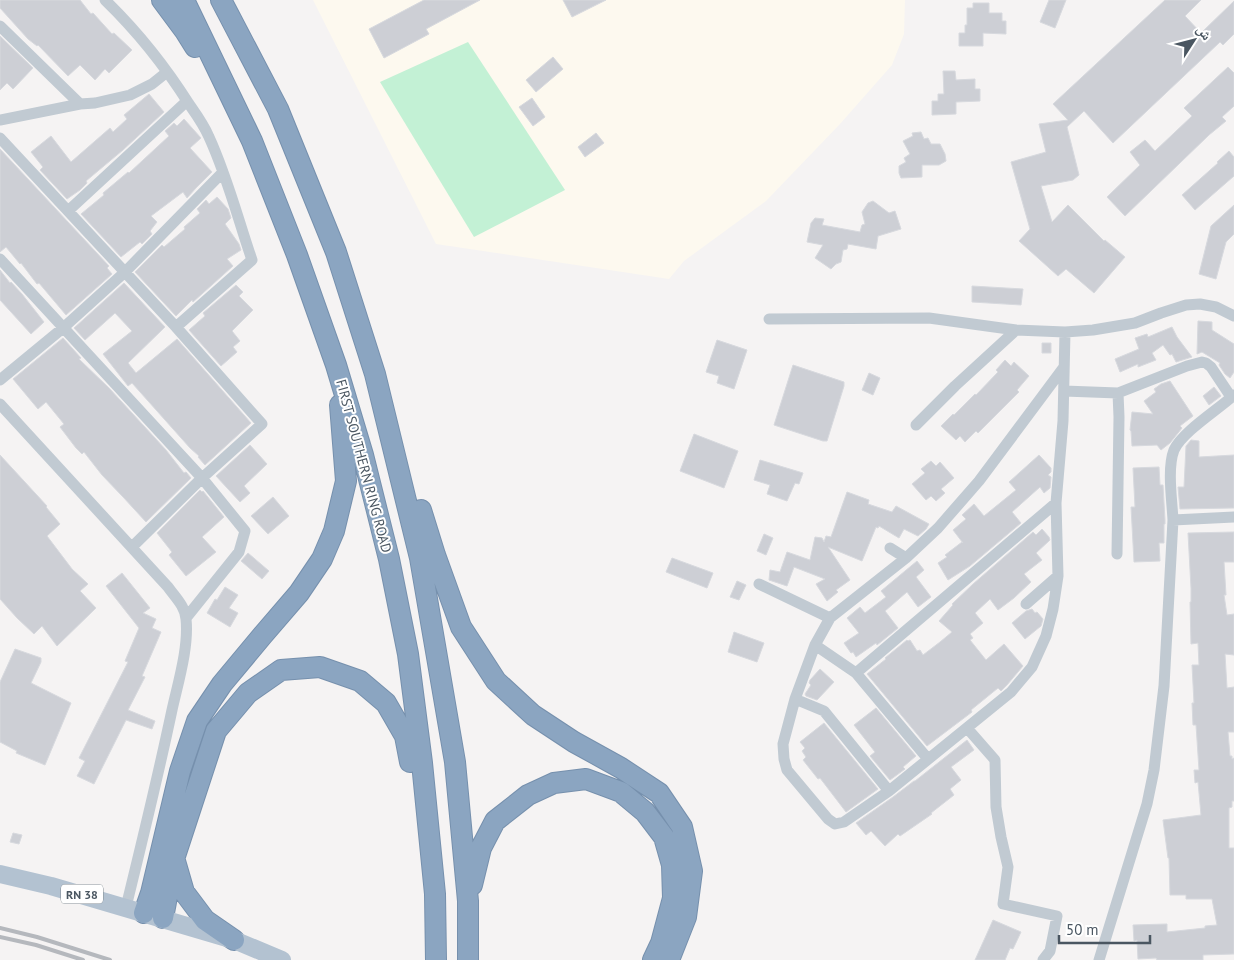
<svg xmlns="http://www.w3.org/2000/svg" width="1234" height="960" viewBox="0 0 1234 960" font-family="'PT Sans','Noto Naskh Arabic',sans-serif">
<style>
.commercial{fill:#fdf9ef}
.green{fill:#c3f1d5}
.building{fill:#cdcfd5;stroke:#d7d9de}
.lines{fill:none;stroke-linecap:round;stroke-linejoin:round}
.motorway-casing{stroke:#7690ad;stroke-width:22}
.minor{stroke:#c1cad2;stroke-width:11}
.primary{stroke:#b3c2d1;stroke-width:18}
.motorway{stroke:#8ba5c1;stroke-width:20}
.rail{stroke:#b5b8bd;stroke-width:4}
.labels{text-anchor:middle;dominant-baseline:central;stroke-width:4;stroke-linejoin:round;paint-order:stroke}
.shield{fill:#fff;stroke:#808990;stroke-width:1}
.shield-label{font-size:12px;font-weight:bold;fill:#4a5661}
.street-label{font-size:14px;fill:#4a5661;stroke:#fff}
</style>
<rect width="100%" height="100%" fill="#f5f3f3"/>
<path class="commercial" d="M313 0H905L904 34 892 65 840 124 766 201 684 261 669 279 436 244Z"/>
<path class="green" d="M468 42 565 190 474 237 380 82Z"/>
<path class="building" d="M0 0H80L91 14 93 13 112 34 114 33 132 50 109 73 105 69 95 80 80 65 68 76 38 45 37 46 28 39 0 8Z
M424 0H480L426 29 429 34 384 58 369 29Z
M563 0H606L572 17Z
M1049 0H1066L1055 28 1040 22Z
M1165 0H1201L1185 16 1201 33 1234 1V34L1223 45 1220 42 1113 143 1084 111 1067 127 1079 175 1073 180 1041 186 1052 222 1068 205 1104 241 1105 240 1125 257 1094 293 1066 269 1058 276 1019 241 1030 229 1011 162 1046 152 1039 124 1068 120 1053 104Z
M973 3H989V13H1002V21H1006V34L983 33V46H959V33H965V25H967V8H973Z
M0 36 33 68 13 89 7 83 0 90Z
M553 57 563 69 536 92 526 80Z
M1228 67 1234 73V106L1222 117 1226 121 1209 135 1125 216 1107 197 1140 165 1130 152 1145 140 1155 151 1192 116 1184 108Z
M943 71H955L956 80 975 79V89H980V101L956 102V114L932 115V101H938V94H944Z
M149 94 164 112 123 150 86 181 87 183 80 190 67 199 40 170 43 167 31 152 51 136 71 162 110 128 113 132 127 119 124 115Z
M532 98 545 117 533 126 519 107Z
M184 119 201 138 190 148 212 172 196 188 187 198 183 192 151 216 157 222 150 231 152 234 142 244 140 242 121 257 81 214 104 195 103 193 128 172 129 173 169 136 165 131 174 123 177 126Z
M921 132 924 139 928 138 931 144H940L945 154 946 161 939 165H922V177L901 178 899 173V166L906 162 904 158 910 154 903 141 913 136 912 133Z
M596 133 604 143 585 157 578 147Z
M0 149 109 266 107 268 112 274 66 315 39 283 37 284 21 263 20 264 6 247 0 252Z
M1229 151 1234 157V176L1195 210 1182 195 1218 163 1217 162Z
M217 197 228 209 231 218 225 224 239 244 241 250 227 259 233 266 193 302 192 300 176 316 135 272 162 245 164 247 185 229 184 227 200 213 197 209 206 200 209 204Z
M873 201 889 213 895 211 901 229 878 236 876 249 848 244 847 249 843 250 841 262 836 264 831 269 815 258 823 245 807 242 811 223 815 218 824 219 822 225 860 232 862 225 865 224 862 212 868 203Z
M1234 205V234L1226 242 1216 279 1199 274 1211 226Z
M0 270 10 283 11 282 22 294 44 322 31 334 0 300Z
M124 283 165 327 128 363 136 373 177 339 251 423 205 465 198 457 199 456 190 448 132 383 128 386 103 354 132 331 115 313 85 340 74 328Z
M236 285 243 292 239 296 253 310 232 331 240 341 233 347 237 352 221 366 189 330 205 316 203 313Z
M972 286 1023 289 1021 305 972 302Z
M1198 321 1212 322V330L1234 344V372L1230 378 1225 374 1219 365 1220 363 1202 352 1197 354Z
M1172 327 1177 337 1192 357 1176 362 1172 354 1170 355 1163 345 1152 353 1156 360 1138 367V364L1120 372 1115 359 1139 349 1135 338 1147 334 1148 337Z
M63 338 81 358 79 359 109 388 166 450 184 473 186 472 191 478 146 522 123 497 102 475 84 452 82 454 76 448 60 427 64 424 46 402 38 409 13 379Z
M717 340 747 350 734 389 717 383 719 376 706 372Z
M1042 343H1051V353H1042Z
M1005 360 1011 366 1014 362 1029 376 1017 390 1019 392 978 433 976 431 965 442 960 436 956 440 941 426 953 414 954 415 975 394 976 395 998 372 996 370Z
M793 365 844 382V386L827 441H823L774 425Z
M869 373 880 378 873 395 862 390Z
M1170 381 1193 416 1180 426 1182 428 1170 443 1161 450 1157 445 1132 446 1131 431 1130 430 1132 412 1153 414 1144 401 1156 392 1154 389 1161 384Z
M1214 387 1221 396 1209 405 1203 396Z
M694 434 738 451 724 488 680 471Z
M1191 440 1199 441V457L1234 455V508L1180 509 1178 487H1184L1186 446Z
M250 445 267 464 244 486 250 493 240 502 216 476Z
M0 455 47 506 46 507 60 524 47 536 72 569 88 584 80 591 96 608 57 646 42 626 34 634 17 618 0 599Z
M1039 455 1051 468V472L1048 475 1051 477 1050 488 1044 493 1040 487 1012 512 1021 523 970 566 948 580 938 563 947 557 945 555 962 542 963 543 953 530 966 519 962 515 974 504 984 516 1016 490 1009 482Z
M760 460 803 473 799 484 795 483 787 501 767 494 770 485 754 480Z
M931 461 936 466 940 462 954 478 941 489 945 493 936 501 931 496 926 500 912 484 925 473 921 469Z
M1159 467 1160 485H1163L1165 520V524H1164V543H1159L1160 561 1134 562 1131 507H1135L1133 468Z
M200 490 202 492 203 491 224 517 202 537 216 552 186 576 169 555 172 552 157 533Z
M847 492 869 500 868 504 892 512 896 506 929 524 926 529 918 536 904 529 899 538 879 526 878 528 876 527 862 561 828 547 850 580 836 590 838 592 827 601 816 584 825 579 794 567 787 586 769 580 770 570 780 572 787 552 810 560 815 537 822 538 824 542 826 536 831 537Z
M273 497 289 516 268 534 251 516Z
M1042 529 1049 537 1050 540 1036 553 1042 560 1024 574 1031 582 1014 598 998 610 990 599 975 613 983 623 970 634 973 638 970 640 986 660 1004 644 1023 666 1007 685 1001 691 998 688 971 710 972 712 927 746 867 674 886 659 885 658 907 640 908 641 910 640 917 651 920 650 923 655 940 642 952 632 939 621 953 605 952 604 973 584 1033 532 1036 535Z
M1234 532V562H1224L1226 595H1224L1227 615 1234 614V655L1225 654 1227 688 1234 687V732H1228L1230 756H1232V759L1234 758V801H1232V807L1229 808V848H1234V954L1203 955V960H1157L1156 958 1138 959 1137 940 1134 941 1133 925 1167 924V932L1205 928V926L1217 925 1212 899H1186V895H1170L1169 858H1168L1163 820 1201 815 1198 782 1195 783 1194 770H1199L1196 725H1193L1192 703H1194L1192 665H1199L1198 643 1191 644 1190 602H1191V588L1188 533Z
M764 534 773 538 766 555 757 551Z
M248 553 269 571 262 579 241 561Z
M672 558 713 573 707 588 666 572Z
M917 561 924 570 916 577 931 597 918 607 907 592 885 611 898 628 877 645 876 643 856 657 853 652 851 653 844 643 859 633 847 618 860 607 865 613 886 597 881 591Z
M122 573 150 608 143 613 156 619 152 628 161 632 142 676 145 677 128 710 155 721 152 729 126 720 94 784 77 776 85 761 79 758 128 662 125 661 139 628 106 586Z
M737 581 746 585 739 600 730 597Z
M225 587 238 595 229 608 238 613 230 627 207 613 215 599 217 600Z
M1032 609 1035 613 1037 612 1043 619 1041 626 1025 639 1012 623 1026 611Z
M734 632 764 643 757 662 728 652Z
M15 649 41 658V662L31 683 71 703 45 765 16 753 17 751 0 742V682Z
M820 669 834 682 817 700 806 696 805 694 811 685 809 683 810 680Z
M876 708 916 756 903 767 905 769 890 780 870 756 875 752 854 725Z
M824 723 878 789 846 812 820 778 818 779 803 760 806 757 802 751 805 748 800 742Z
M967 740 974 750 951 767 961 780 950 789 954 795 931 813 932 814 900 836 898 834 885 846 871 831 866 835 856 823 893 797 914 781H915Z
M13 833 22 835 19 844 10 842Z
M993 920 1021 932 1013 949 1010 948 1005 960H975Z"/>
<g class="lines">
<g class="motorway-casing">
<path id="motorway" d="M162 0 185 31 195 47
M184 0 252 141 297 255 336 365 363 455 389 559 408 654 422 763 435 894 436 960
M221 0 278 109 336 252 375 374 420 558 455 762 468 901V960
M421 510 435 555 461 627 496 681 533 715 574 742 621 768 659 793 682 827 692 871 686 917 669 960
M175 861 184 892 205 920 234 940
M472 885 481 848 495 821 528 795 554 783 586 779 621 792 645 812 664 837 672 865 673 898 661 943 653 960
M144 913 151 893 180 771 197 721 222 684 262 636 299 593 322 559 334 531 346 481 340 405
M163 918 174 859 216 731 248 693 281 670 320 667 360 681 386 703 405 736 410 762"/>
</g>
<path class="minor" d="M105 0C137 31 165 66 189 104 196 114 204 125 209 137 227 176 238 219 252 260L176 327
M0 26 80 104
M0 120 80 104 95 103 130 95 152 84 167 72
M0 138 176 327 262 424 202 478 132 547
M68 211 187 101
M0 259 202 478 245 531 239 552 186 618
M769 319 929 318 1016 330 1065 332 1093 330 1135 323 1161 313 1186 305 1200 304 1216 307 1234 316
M1064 367 979 481 938 528 906 558 830 618 815 645 795 699 783 744 784 759 787 770 828 819 835 824 844 822 889 791 1011 692 1032 667 1046 636 1053 609 1058 576 1056 503 1063 421 1065 332
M0 380 63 328 125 272 223 172
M1064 391 1118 393 1187 366 1202 362 1206 363 1211 367 1231 397
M0 404 168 587C175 597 185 606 186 619 189 647 178 683 172 710 158 776 142 842 126 907
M916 425 955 386 1016 330
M1173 520C1172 500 1167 468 1174 450 1182 432 1219 409 1234 395
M890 548 906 558
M1117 554 1119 417 1118 393
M759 584 830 618
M1026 604 1058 576
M815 645 856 673 928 759
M856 673 1056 503
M795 699 824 711 889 791
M967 728 995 760 996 807 1001 837 1008 867 1003 904 1057 916 1050 951 1043 960
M1099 960 1147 804 1154 770 1164 686 1173 520 1234 517"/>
<path class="primary" d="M0 874 51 886 234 940 282 960"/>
<use href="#motorway" class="motorway"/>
<path class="rail" d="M0 928 37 937 110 960
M0 937 36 945 83 960"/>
</g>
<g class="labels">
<rect class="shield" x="61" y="884.5" width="42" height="19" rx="4"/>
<g class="shield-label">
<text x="82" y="894">RN 38</text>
</g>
<g class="street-label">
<text transform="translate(364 466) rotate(75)">FIRST SOUTHERN RING ROAD</text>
</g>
</g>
<g transform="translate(1194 40) rotate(54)" stroke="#ffffff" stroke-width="4" paint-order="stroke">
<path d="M0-4L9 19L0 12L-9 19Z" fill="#4a5661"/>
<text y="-8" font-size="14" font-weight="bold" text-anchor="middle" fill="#4a5661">ش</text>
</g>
<path d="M1059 935v8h91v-8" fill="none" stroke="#4a5661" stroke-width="2.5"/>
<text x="1066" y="935" font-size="15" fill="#4a5661" stroke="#ffffff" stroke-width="4" paint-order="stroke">50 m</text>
</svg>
